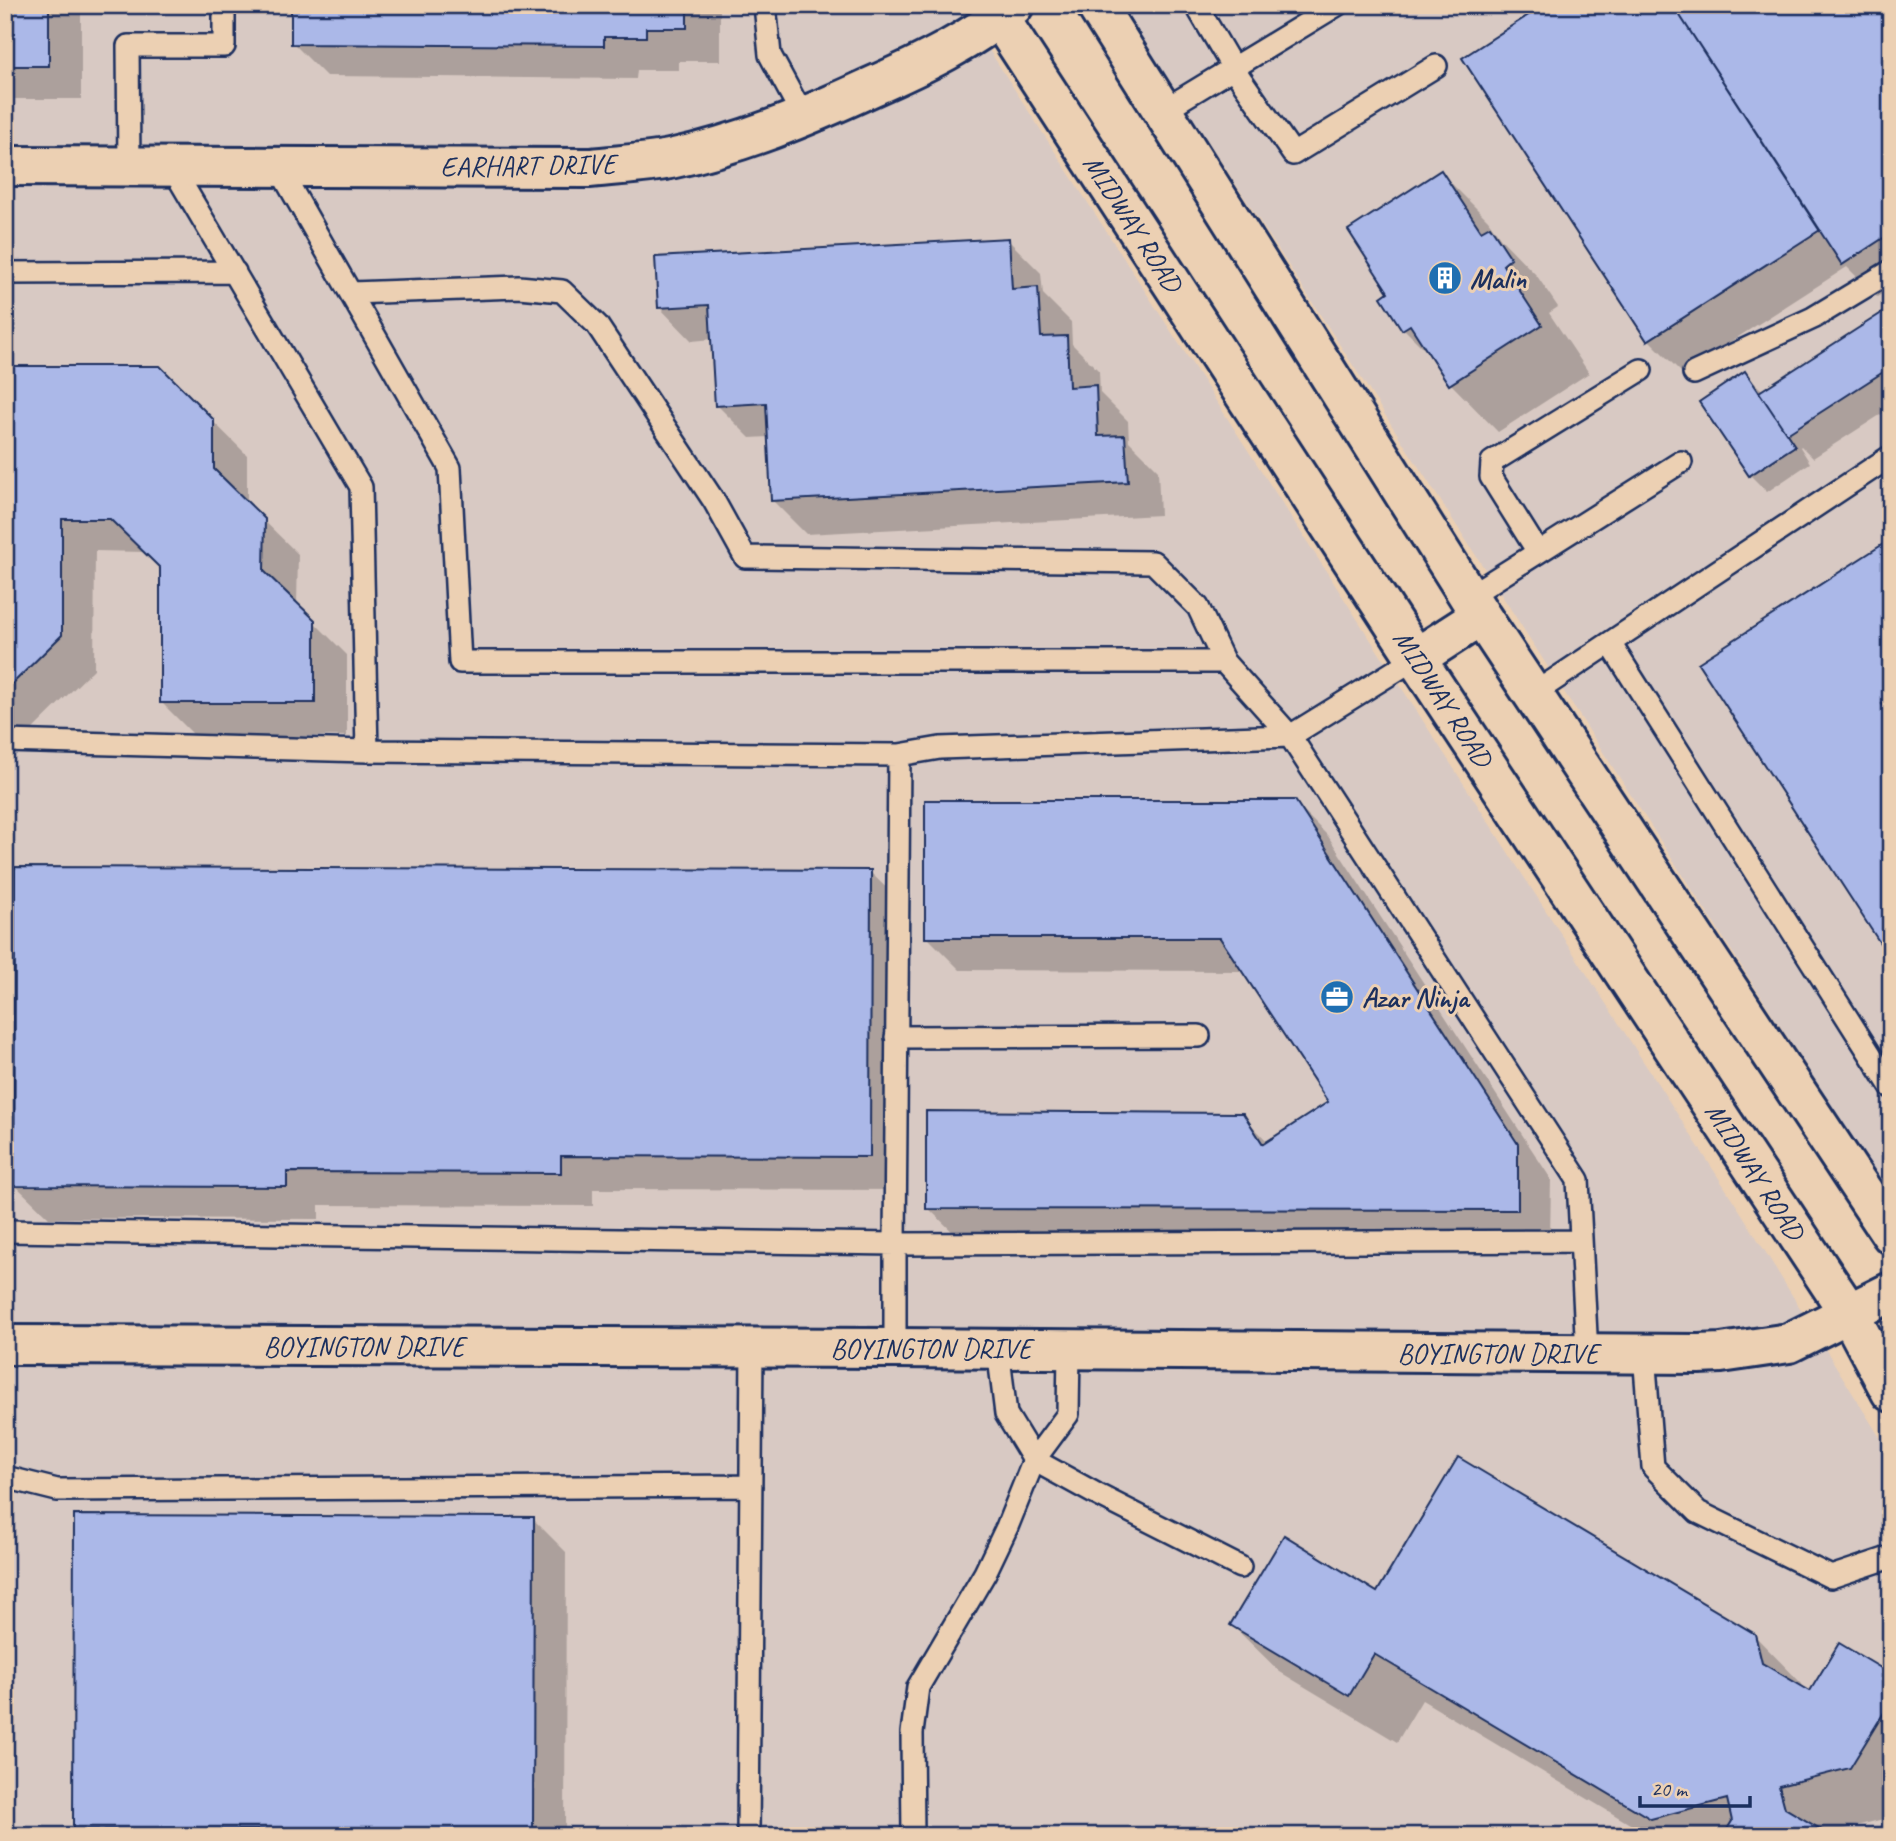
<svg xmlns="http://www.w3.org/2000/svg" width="1896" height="1841" viewBox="0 0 1896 1841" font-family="Caveat,sans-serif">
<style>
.built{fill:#d8c9c3}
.shadow{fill:#0003}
.building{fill:#abb8e8;stroke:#1b2f5e;stroke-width:2}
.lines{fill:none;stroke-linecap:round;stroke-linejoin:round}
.lane-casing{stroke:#1b2f5e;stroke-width:26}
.street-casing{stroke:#1b2f5e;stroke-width:44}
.secondary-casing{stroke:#1b2f5e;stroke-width:44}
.lane{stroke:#ecd0b3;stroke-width:21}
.street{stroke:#ecd0b3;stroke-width:38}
.secondary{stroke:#ecd0b3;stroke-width:38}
.labels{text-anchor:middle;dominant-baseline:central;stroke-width:6;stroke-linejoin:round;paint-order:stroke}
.street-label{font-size:28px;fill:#1b2f5e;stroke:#ecd0b3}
.poi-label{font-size:28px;font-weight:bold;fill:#1b2f5e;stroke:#ecd0b3;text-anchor:start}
</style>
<rect width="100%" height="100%" fill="#ecd0b3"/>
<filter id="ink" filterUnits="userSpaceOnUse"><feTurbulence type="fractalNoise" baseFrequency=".0143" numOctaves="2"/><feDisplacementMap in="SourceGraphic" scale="14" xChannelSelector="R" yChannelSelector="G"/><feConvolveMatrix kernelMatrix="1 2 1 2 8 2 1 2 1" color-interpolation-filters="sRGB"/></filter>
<g filter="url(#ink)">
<path class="built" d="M5 5H960L1742 1214 1879 1436 1891 1463V1836H5Z
M1120 5H1891V1186L1883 1185Z"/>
<path class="shadow" d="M5 5H81V99H5Z
M293 5H720V61H679V70H637L636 79 326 76 293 43Z
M1891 5V288L1877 297 1847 267 1682 373 1649 340 1465 59Z
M1440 172 1488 220 1501 239 1537 276 1558 307 1549 313 1589 373 1498 432 1451 384 1434 359 1404 329 1390 292Z
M1008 240 1041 273 1043 294 1071 322 1072 344 1099 371 1100 393 1128 421 1129 441 1158 470 1160 515 806 534 773 501 769 437 750 438 717 405 713 339 692 341 659 307Z
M1891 309V408L1813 458 1801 446 1800 447 1810 463 1767 492 1750 475 1745 374 1763 391Z
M5 368H159L247 455V504L298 554 297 605 347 655V736H195L162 703V568L145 552 95 551 94 669 27 735H5Z
M1891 541V956L1701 664Z
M1294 802 1328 836 1551 1179 1550 1243 962 1241 928 1208 1242 1115 1269 1143 1330 1103 1244 971 960 970 927 937Z
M870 872 904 905 903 1190 593 1189V1206L319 1205V1219L49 1218 15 1185Z
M533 1519 566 1552 565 1836H82L74 1828Z
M1378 1594 1754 1635 1802 1684 1803 1689 1811 1694 1891 1676V1817L1825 1834 1828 1836H1650L1422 1700 1397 1742 1280 1672 1232 1625Z"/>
<path class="building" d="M5 5H49V66H5Z
M291 5H687V28H646V37H604V46L291 44Z
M1544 5H1673L1820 230 1647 341 1462 58Z
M1673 5H1891V233L1842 265Z
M1441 170 1481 231 1490 226 1511 258 1503 265 1542 325 1449 385 1410 325 1402 330 1381 297 1388 292 1348 230Z
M1009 238 1012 289 1038 287 1041 337 1067 336 1069 387 1096 385 1098 436 1125 435 1128 482 771 501 766 403 715 406 709 305 658 308 655 257Z
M1891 307V367L1787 434 1759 392Z
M5 366H160L214 420V469L265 519 264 571 315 620V703H160V568L110 519H62V635L5 691Z
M1745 371 1795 446 1749 476 1699 402Z
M1891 539V698L1882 704 1891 718V960L1698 663Z
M925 800H1295L1518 1144V1210L926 1209V1111L1243 1113 1263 1144 1328 1102 1220 938H925Z
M15 867 871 870 870 1157 561 1156V1173L287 1172V1187L14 1186Z
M1458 1457 1755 1634 1762 1663 1810 1691 1839 1643 1891 1674V1701L1850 1768 1779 1786 1785 1808 1832 1836H1723L1732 1821 1727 1799 1651 1819 1374 1654 1349 1696 1230 1625 1284 1535 1377 1592Z
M74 1515 534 1517 533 1830 73 1829Z"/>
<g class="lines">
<g class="lane-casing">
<path id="lane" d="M765 5 770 55 804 118
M1196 5 1233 68 1293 154 1436 66
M1162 111 1337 5
M278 166 450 468 460 662H1224L1290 736
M129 167 128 46H224V5
M172 167 361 487 367 751
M5 273 235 272
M351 293 519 287 562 291 597 325 714 501 745 557 1153 562 1198 607 1224 662
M1694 373 1813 318 1891 271
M1538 552 1491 477 1492 462 1641 370
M1469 596 1681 462
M1610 643 1891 1087
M1416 658 1290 736 1578 1180 1587 1354
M1533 694 1891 456
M5 741 367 751 899 755 895 1244 5 1231
M899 755 940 748 1290 736
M896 1037 1199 1036
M895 1348V1244L1581 1241
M998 1349 1006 1414 1034 1460 1096 1494 1240 1567
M1644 1354 1653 1467 1698 1512 1831 1577 1891 1557
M5 1477 57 1490 751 1486
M748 1836 752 1347
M913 1836 912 1733 918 1687 985 1573 1007 1527 1034 1460 1068 1414 1069 1349"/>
</g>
<g class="street-casing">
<path id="street" d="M5 166 591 168C617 165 645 164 670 159 741 144 806 117 871 87 921 65 972 41 1014 5
M5 1345 895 1348 1699 1354 1721 1353 1789 1343 1891 1292"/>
</g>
<g class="secondary-casing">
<path id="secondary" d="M991 5 1416 658 1849 1313 1891 1392
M1096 5 1481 616 1891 1234
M1416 658 1481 616"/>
</g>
<use href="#lane" class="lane"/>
<use href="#street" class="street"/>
<use href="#secondary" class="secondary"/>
</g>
</g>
<defs>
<g id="building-disc" transform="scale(1.75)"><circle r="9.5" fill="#1f6fb2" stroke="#ecd0b3"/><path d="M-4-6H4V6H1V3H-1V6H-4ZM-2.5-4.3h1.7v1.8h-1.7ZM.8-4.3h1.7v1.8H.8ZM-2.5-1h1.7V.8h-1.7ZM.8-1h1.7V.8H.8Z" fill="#fff"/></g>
<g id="office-disc" transform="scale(1.75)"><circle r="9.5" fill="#1f6fb2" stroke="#ecd0b3"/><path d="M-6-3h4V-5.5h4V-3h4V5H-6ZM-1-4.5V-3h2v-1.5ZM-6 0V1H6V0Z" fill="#fff"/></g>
</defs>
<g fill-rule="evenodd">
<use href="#building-disc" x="1445" y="278"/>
<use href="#office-disc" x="1337" y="997"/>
</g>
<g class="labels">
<g class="street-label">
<text transform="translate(528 165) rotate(-1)">EARHART DRIVE</text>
<text transform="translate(1133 223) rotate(57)">MIDWAY ROAD</text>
<text transform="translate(1443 698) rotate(57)">MIDWAY ROAD</text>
<text transform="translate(1755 1171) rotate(57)">MIDWAY ROAD</text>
<text x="364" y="1346">BOYINGTON DRIVE</text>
<text x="931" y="1348">BOYINGTON DRIVE</text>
<text x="1498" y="1353">BOYINGTON DRIVE</text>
</g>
<g class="poi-label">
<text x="1470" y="278">Malin</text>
<text x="1362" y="997">Azar Ninja</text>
</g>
</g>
<rect width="1896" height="1841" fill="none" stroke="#ecd0b3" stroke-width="28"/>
<rect x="14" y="14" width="1868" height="1813" fill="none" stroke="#1b2f5e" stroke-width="2.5" filter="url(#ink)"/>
<path d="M1640 1796v10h110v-10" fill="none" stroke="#1b2f5e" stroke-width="3.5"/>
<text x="1651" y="1796" font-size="21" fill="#1b2f5e" stroke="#ecd0b3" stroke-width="5" paint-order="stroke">20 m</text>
</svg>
